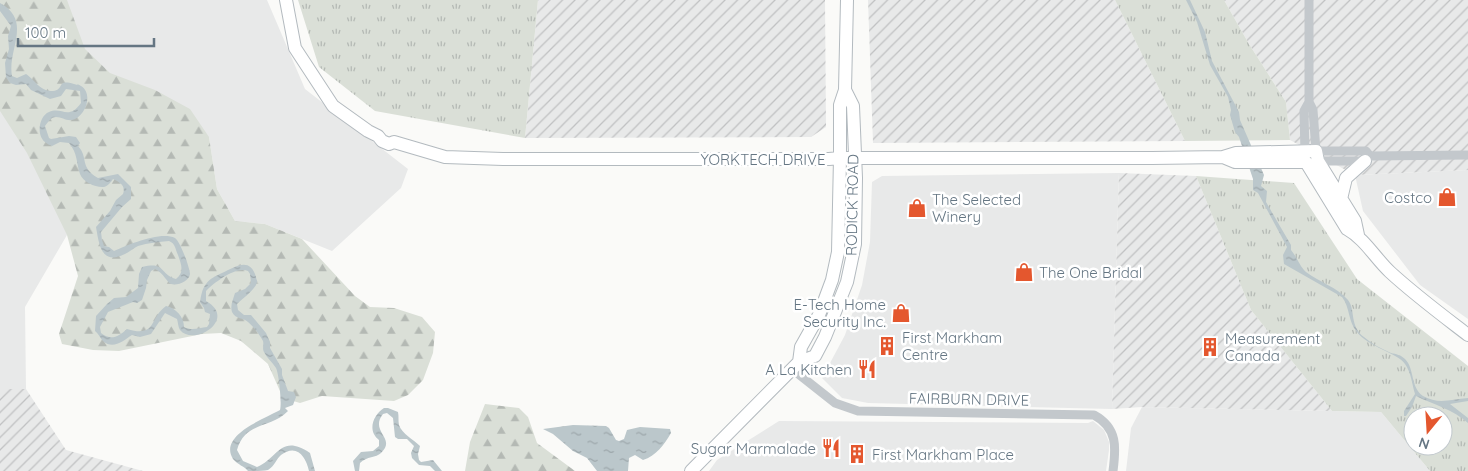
<svg xmlns="http://www.w3.org/2000/svg" width="1468" height="471" viewBox="0 0 1468 471" font-family="Quicksand,sans-serif">
<style>
.built{fill:#e8e9e9}
.industrial{fill:url(#industrial-furrows)}
.grass{fill:url(#grass-tufts);fill-rule:evenodd}
.forest{fill:url(#forest-firs)}
.water{fill:url(#water-ripples)}
.lines{fill:none;stroke-linecap:round;stroke-linejoin:round}
.secondary-casing{stroke:#b3babf;stroke-width:14}
.street{stroke:#c3c8cc;stroke-width:9}
.secondary{stroke:#fff;stroke-width:12}
.labels{text-anchor:middle;dominant-baseline:central;stroke-width:5;stroke-linejoin:round;paint-order:stroke}
.street-label{font-size:15px;fill:#657683;stroke:#fff}
.poi-label{font-size:15px;fill:#657683;stroke:#fff;text-anchor:start}
</style>
<defs>
<pattern id="industrial-furrows" width="10" height="10" patternUnits="userSpaceOnUse" patternTransform="scale(1.25)"><rect width="10" height="10" fill="#e8e9e9"/><path d="M-1 1l2-2M0 10L10 0M9 11l2-2" fill="none" stroke="#c0c1c2"/></pattern>
<pattern id="grass-tufts" width="24" height="20" patternUnits="userSpaceOnUse" patternTransform="scale(1.25)"><rect width="24" height="20" fill="#dadfd7"/><path d="M3 7l-1-3M5 7V3M7 7l1-3M15 17l-1-3M17 17v-4M19 17l1-3" fill="none" stroke="#b4b9b4"/></pattern>
<pattern id="forest-firs" width="22" height="20" patternUnits="userSpaceOnUse" patternTransform="scale(1.25)"><rect width="22" height="20" fill="#dadfd7"/><path d="M5 1l3.5 6h-7zM16 11l3.5 6h-7z" fill="#b4b9b4"/></pattern>
<pattern id="water-ripples" width="26" height="14" patternUnits="userSpaceOnUse" patternTransform="scale(1.25)"><rect width="26" height="14" fill="#bbc7cb"/><path d="M2 4q2-2 4 0t4 0M15 11q2-2 4 0t4 0" fill="none" stroke="#9ca6aa"/></pattern>
</defs>
<rect width="100%" height="100%" fill="#fafaf8"/>
<path class="built" d="M0 0H267L305 89 408 169 401 188 332 251 265 224 235 221 217 189 209 137 67 235 25 307 26 389H0Z
M1468 170V319L1420 285 1363 211 1355 175Z
M1119 173 1112 409 868 403 842 398 822 378 845 335 862 285 870 242 872 182 882 176Z
M1142 407 1381 412 1430 471H1126L1131 428Z
M779 421 1088 423 1093 421 1104 430 1109 442V450L1106 471H709L717 460Z"/>
<path class="industrial" d="M538 0H825L826 127 811 137 525 138Z
M868 0H1115L1185 141 873 143Z
M1224 0H1468V170L1355 175 1290 140 1286 102 1249 44Z
M1119 173 1196 176 1251 310 1332 411 1142 407 1112 409Z
M0 389H26L66 450 143 471H0Z"/>
<path class="grass" d="M298 0H538L525 138 375 111 319 67Z
M1115 0H1224L1249 44 1286 102 1290 140 1185 141Z
M1196 176 1294 183 1357 279 1468 366V471H1430L1381 412 1332 411 1251 310ZM1413 416H1443V446H1413Z"/>
<path class="forest" d="M0 0H67L85 49 110 73 155 90 190 109 209 137 217 189 235 221 265 224 302 239 355 296 370 307 394 308 422 317 435 332 433 353 423 380 408 395 394 401 322 396 300 403 283 398 268 364 241 341 221 333 202 334 119 351 93 350 62 344 59 334 78 276 67 235 27 153 0 111Z
M485 404 519 408 528 417 537 443 575 471H465L470 442Z"/>
<path class="water" d="M1186 0H1190L1205 32 1212 61 1239 112 1240 120 1264 175 1261 186 1267 191 1266 202 1291 245V250C1297 257 1300 267 1306 272 1319 282 1337 287 1348 300 1356 310 1349 326 1364 337 1372 344 1382 349 1391 353 1396 354 1401 355 1405 359 1415 369 1410 387 1423 396 1439 405 1451 399 1468 398V401L1450 404 1468 418V423C1453 409 1434 405 1416 396L1412 407 1406 416H1404V411L1415 394C1412 384 1411 372 1405 364 1398 353 1368 347 1357 332 1348 322 1350 307 1342 297L1284 264 1283 255 1287 247 1258 193 1253 190V179L1239 137 1235 132 1230 115 1231 110 1228 97 1210 65 1197 22Z
M0 3C33 21 7 50 12 76L17 78 26 74C34 79 40 91 51 91 66 91 55 78 74 84 79 86 76 83 81 86 94 94 85 117 72 120 66 121 62 117 56 117 51 117 48 122 45 126L49 138 51 139 69 136 76 137 80 143 78 146C89 158 79 167 98 178L118 174 131 187V199L122 207 101 232 102 240 104 246 109 247 114 251C128 245 160 231 175 238 180 241 190 268 190 274 189 281 178 286 171 284 167 283 164 273 155 269L151 271 147 280 146 288 142 300 137 303 133 302 108 312 100 327 101 333C111 341 118 337 127 329 157 338 149 318 166 306 176 308 184 317 184 327 191 331 199 328 207 327L209 324 210 314 205 312 204 308 200 302C201 296 202 289 206 284 210 278 216 276 222 273 235 267 250 256 256 277 257 283 258 279 256 285 252 292 243 298 237 304L238 310 244 315H251L266 333 270 342V348L282 369V375L288 391 294 392 296 397 293 405 285 408 288 411C271 429 245 421 237 450L243 461 257 467C278 459 280 433 310 453L315 471H309C306 457 297 443 281 455 276 459 275 466 268 470 263 471 255 471 248 471 244 466 238 465 233 459 218 435 266 418 280 410 282 403 279 374 276 368 272 362 267 358 264 352 262 348 264 345 263 341 260 335 253 326 248 322 243 317 236 320 232 312 230 305 233 300 235 293L245 289 251 283 250 274 248 271C236 266 215 282 206 291V301C238 319 194 347 180 330 178 327 178 322 177 319L165 313 151 334 140 337 132 335C123 341 113 350 103 341 100 338 99 334 95 331L96 316 107 304 114 298 126 297 138 288 139 274 142 267C166 261 159 274 176 279 185 272 181 264 178 255 175 249 176 244 169 241 159 242 148 243 138 246 134 248 129 252 125 254 101 266 99 244 96 227L110 211 116 200 123 194C126 186 120 182 113 179 111 182 108 186 104 187 96 188 83 182 80 174 76 162 78 154 69 143L60 142 52 146C50 145 47 144 45 142 36 135 39 116 49 112 62 106 68 121 81 103L80 91 66 89 61 96 50 99 31 90 26 84 16 85 10 83 6 77 5 63 9 49 8 36 11 26 0 11Z
M384 408H388L398 412C399 416 398 421 399 425 402 434 413 439 420 446L418 454 419 460 421 462 433 460 442 471H435L430 466 419 465 412 458 411 453 414 446 407 439H398L395 437 393 418 387 413 383 414C369 432 397 438 381 453 376 458 367 456 360 463L359 471H355L353 461 361 452 373 451 379 446V440C367 431 373 415 384 408Z
M573 425 606 426 609 428 616 440 619 441 624 439 627 430 640 427 670 429 671 433C664 445 656 456 643 460L635 455 629 458 628 471H597L587 458 573 451 553 434 543 429Z"/>
<g class="lines">
<g class="secondary-casing">
<path id="secondary" d="M286 0 295 48 333 106 368 131 378 136 382 141 389 144 394 142 445 157 503 159H829L840 158H1152L1223 157 1236 153 1316 151 1318 161 1355 221 1358 235
M1223 157 1235 162H1306L1347 229C1365 239 1375 258 1390 272 1415 295 1442 315 1468 335
M1341 199 1346 178 1365 161
M799 362 801 347 819 315 832 280 838 252 840 158V105L845 90 847 0
M691 471 799 362 815 356 825 337 847 282 855 244 856 178 853 106 845 90"/>
</g>
<path class="street" d="M1309 0V102L1313 110 1316 151H1366L1370 156
M1305 155 1304 111 1309 102
M1315 161H1365L1370 156 1468 155
M792 369 835 403 858 411 1094 415C1118 428 1116 448 1113 471"/>
<use href="#secondary" class="secondary"/>
</g>
<defs>
<g id="shop-bare" transform="scale(1.5)"><path d="M-5-2.5h2.3a2.7 3.5 0 0 1 5.4 0H5L5.5 6h-11ZM-1.5-2.5h3a1.5 2.3 0 0 0-3 0Z" fill="#e4572e" stroke="#fff" stroke-width="2.5" paint-order="stroke"/></g>
<g id="building-bare" transform="scale(1.5)"><path d="M-4-6H4V6H1V3H-1V6H-4ZM-2.5-4.3h1.7v1.8h-1.7ZM.8-4.3h1.7v1.8H.8ZM-2.5-1h1.7V.8h-1.7ZM.8-1h1.7V.8H.8Z" fill="#e4572e" stroke="#fff" stroke-width="2.5" paint-order="stroke"/></g>
<g id="restaurant-bare" transform="scale(1.5)"><path d="M-5-6h1v4h1v-4h1v4h1v-4h1v5L-1.5 .5V6h-2V.5L-5-1ZM5-6V6H3V1.5H1.5Q1.5-4 5-6Z" fill="#e4572e" stroke="#fff" stroke-width="2.5" paint-order="stroke"/></g>
</defs>
<g fill-rule="evenodd">
<use href="#shop-bare" x="1447" y="197"/>
<use href="#shop-bare" x="917" y="208"/>
<use href="#shop-bare" x="1024" y="272"/>
<use href="#shop-bare" x="901" y="313"/>
<use href="#building-bare" x="887" y="346"/>
<use href="#building-bare" x="1210" y="347"/>
<use href="#restaurant-bare" x="867" y="369"/>
<use href="#restaurant-bare" x="831" y="448"/>
<use href="#building-bare" x="857" y="454"/>
</g>
<g class="labels">
<g class="street-label">
<text x="763" y="159">YORKTECH DRIVE</text>
<text transform="translate(852 205) rotate(-89)">RODICK ROAD</text>
<text transform="translate(969 399) rotate(1)">FAIRBURN DRIVE</text>
</g>
<g class="poi-label">
<text x="1432" y="197" text-anchor="end">Costco</text>
<text x="932" y="199">The Selected<tspan x="932" dy="17">Winery</tspan></text>
<text x="1039" y="272">The One Bridal</text>
<text x="886" y="304" text-anchor="end">E-Tech Home<tspan x="886" dy="17">Security Inc.</tspan></text>
<text x="902" y="337">First Markham<tspan x="902" dy="17">Centre</tspan></text>
<text x="1225" y="338">Measurement<tspan x="1225" dy="17">Canada</tspan></text>
<text x="852" y="369" text-anchor="end">A La Kitchen</text>
<text x="816" y="448" text-anchor="end">Sugar Marmalade</text>
<text x="872" y="454">First Markham Place</text>
</g>
</g>
<g transform="translate(1428 431) rotate(198)"><circle r="24" fill="#ffffff" stroke="#c1c8cd"/>
<path d="M0-4L9 19L0 12L-9 19Z" fill="#e4572e"/>
<text y="-8" font-size="14" font-weight="bold" text-anchor="middle" fill="#657683">N</text>
</g>
<path d="M18 38v8h136v-8" fill="none" stroke="#657683" stroke-width="2.5"/>
<text x="25" y="38" font-size="15" fill="#657683" stroke="#ffffff" stroke-width="4" paint-order="stroke">100 m</text>
</svg>
